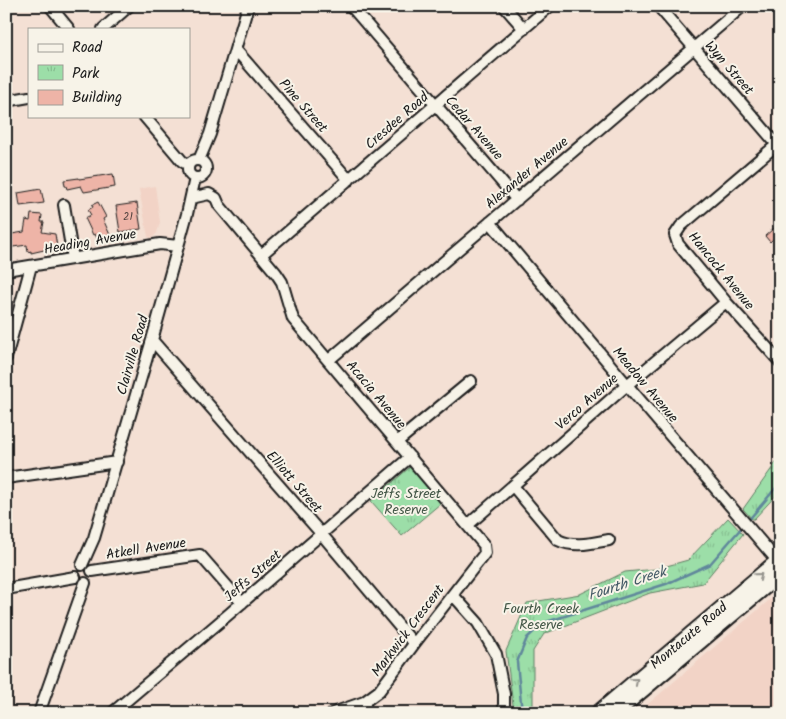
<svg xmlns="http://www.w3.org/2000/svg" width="786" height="719" viewBox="0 0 786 719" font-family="Kalam,sans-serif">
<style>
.built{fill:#f2d3c6}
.park{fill:url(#park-tufts);stroke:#5c7d62}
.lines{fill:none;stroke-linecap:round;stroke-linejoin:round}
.stream{stroke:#60879b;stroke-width:2.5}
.building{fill:#eeb4a7;stroke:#1c1c1c}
.minor-casing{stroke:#1c1c1c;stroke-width:14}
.major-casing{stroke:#1c1c1c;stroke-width:18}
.minor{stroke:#f7f3e8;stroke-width:10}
.major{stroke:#f7f3e8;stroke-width:14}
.oneway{stroke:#94928c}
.labels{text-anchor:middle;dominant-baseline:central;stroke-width:4;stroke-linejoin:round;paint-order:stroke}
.number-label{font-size:11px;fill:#50423f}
.street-label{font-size:14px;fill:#1c1c1c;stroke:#f7f3e8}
.park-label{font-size:14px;fill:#425646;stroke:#f7f3e8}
.water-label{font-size:15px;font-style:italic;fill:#445a66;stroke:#f7f3e8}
</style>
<defs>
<pattern id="park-tufts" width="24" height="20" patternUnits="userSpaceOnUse" patternTransform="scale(1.25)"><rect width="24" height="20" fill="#9cdea8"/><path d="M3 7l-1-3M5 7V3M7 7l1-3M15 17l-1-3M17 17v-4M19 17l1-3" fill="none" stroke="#86be90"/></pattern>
</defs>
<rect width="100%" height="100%" fill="#f4e0d4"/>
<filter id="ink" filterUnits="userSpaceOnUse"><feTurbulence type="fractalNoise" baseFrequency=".02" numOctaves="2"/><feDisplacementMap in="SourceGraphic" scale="10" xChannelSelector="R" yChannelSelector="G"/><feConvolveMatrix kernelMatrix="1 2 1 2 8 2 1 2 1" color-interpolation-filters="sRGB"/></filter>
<g filter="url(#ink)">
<path class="built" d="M155 186 160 222 157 233 151 239 150 237H148L139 189Z
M780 591V713H644L641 710Z"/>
<path class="park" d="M780 457V491L754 519H752L743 509Z
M410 467 441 503 402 536 371 501Z
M728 518 743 534 703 583 650 593 544 634 533 651V713H512L513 705 506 651 527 603 580 594 625 572 656 569 688 560Z"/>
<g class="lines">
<path class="stream" d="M747 522 780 483
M522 713 517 662 527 638 543 623 666 584 710 564 743 526"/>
</g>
<path class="building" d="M113 174 115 187 84 192 81 186 67 189 66 186H65L64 180 79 178V179Z
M41 189 44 203 20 206 18 193Z
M98 202 106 217 103 219 110 235 102 239 100 236 97 238 95 234 93 235 85 218 91 215 88 210 93 207 92 205Z
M137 203 141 229 120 232 116 206Z
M31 214 42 215 41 222H44L42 232 55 234 57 247 31 253V251L28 252 27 245 6 248V235L24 232 26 220 30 221Z
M780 223V247L773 239 770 242 765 236Z"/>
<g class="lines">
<g class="minor-casing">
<path id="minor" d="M50 6 69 29
M351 6 517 200
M504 6 524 29
M658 6 780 148
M103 29 129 6
M236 50 349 180
M6 101 29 97
M144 116 182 161 188 165
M780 142 681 226 675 235 678 244 726 302 780 362
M188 169a9 9 0 1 1 18 0a9 9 0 1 1-18 0Z
M199 160 210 134 248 6
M191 198 209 194 216 198 219 205 276 273 282 282 293 319 484 545 485 553 414 644 379 691 364 702 333 713
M64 205 73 259
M490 222 627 385 780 564
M261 255 550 6
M6 270 160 244 178 246
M152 340 318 530 414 644
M6 358 31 266
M329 360 743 6
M397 442 471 381
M6 478 117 462
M513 486 558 540C574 548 592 543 609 540
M468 525 627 385 726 302
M82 565 94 538 152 340 187 214 195 178
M92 571 200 555 242 603
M6 589 75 577
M453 595 478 623 496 654 504 694V713
M364 702 367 713
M39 713 85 583
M112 713 229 614 410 457"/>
</g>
<g class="major-casing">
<path id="major" d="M598 713 780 559
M615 713 780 574"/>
</g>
<use href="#minor" class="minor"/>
<use href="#major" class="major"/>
</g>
<defs><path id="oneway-chevron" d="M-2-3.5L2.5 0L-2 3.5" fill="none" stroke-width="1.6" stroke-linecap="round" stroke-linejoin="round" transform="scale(1.25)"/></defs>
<g class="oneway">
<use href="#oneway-chevron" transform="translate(759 576) rotate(-40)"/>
<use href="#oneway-chevron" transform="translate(635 681) rotate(-40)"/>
</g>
</g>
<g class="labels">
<g class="number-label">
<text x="128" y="217">21</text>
</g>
<g class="street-label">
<text transform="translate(729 68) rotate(49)">Wyn Street</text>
<text transform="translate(303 106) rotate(49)">Pine Street</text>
<text transform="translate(397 121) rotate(-41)">Cresdee Road</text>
<text transform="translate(474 128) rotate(49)">Cedar Avenue</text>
<text transform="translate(527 173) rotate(-40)">Alexander Avenue</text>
<text transform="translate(90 242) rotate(-10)">Heading Avenue</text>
<text transform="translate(721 271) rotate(51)">Hancock Avenue</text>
<text transform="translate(133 355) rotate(-74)">Clairville Road</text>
<text transform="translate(645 385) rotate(50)">Meadow Avenue</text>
<text transform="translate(376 395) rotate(50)">Acacia Avenue</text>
<text transform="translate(587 402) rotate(-41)">Verco Avenue</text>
<text transform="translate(294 482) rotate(49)">Elliott Street</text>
<text transform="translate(146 549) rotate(-9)">Atkell Avenue</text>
<text transform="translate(253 576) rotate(-41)">Jeffs Street</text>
<text transform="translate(408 631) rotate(-53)">Markwick Crescent</text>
<text transform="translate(689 636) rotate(-40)">Montacute Road</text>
</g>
<g class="park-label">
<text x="406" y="494">Jeffs Street<tspan x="406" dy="16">Reserve</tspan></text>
<text x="541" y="609">Fourth Creek<tspan x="541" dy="16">Reserve</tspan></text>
</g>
<g class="water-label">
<text transform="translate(627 584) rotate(-18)">Fourth Creek</text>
</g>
</g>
<rect width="786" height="719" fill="none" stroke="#f7f3e8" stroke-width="25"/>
<rect x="12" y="12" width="761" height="694" fill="none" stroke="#1c1c1c" stroke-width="2" filter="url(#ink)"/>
<rect x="28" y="28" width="162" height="90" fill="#f7f3e8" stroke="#9f9d96"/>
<rect x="38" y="44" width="25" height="8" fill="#f7f3e8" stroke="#9f9d96"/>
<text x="72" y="52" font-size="15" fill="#1c1c1c">Road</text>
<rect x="38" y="65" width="25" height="15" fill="url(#park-tufts)" stroke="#9f9d96"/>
<text x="72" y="78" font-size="15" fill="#1c1c1c">Park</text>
<rect x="38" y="90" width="25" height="15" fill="#eeb4a7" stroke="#9f9d96"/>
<text x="72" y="102" font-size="15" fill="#1c1c1c">Building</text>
</svg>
